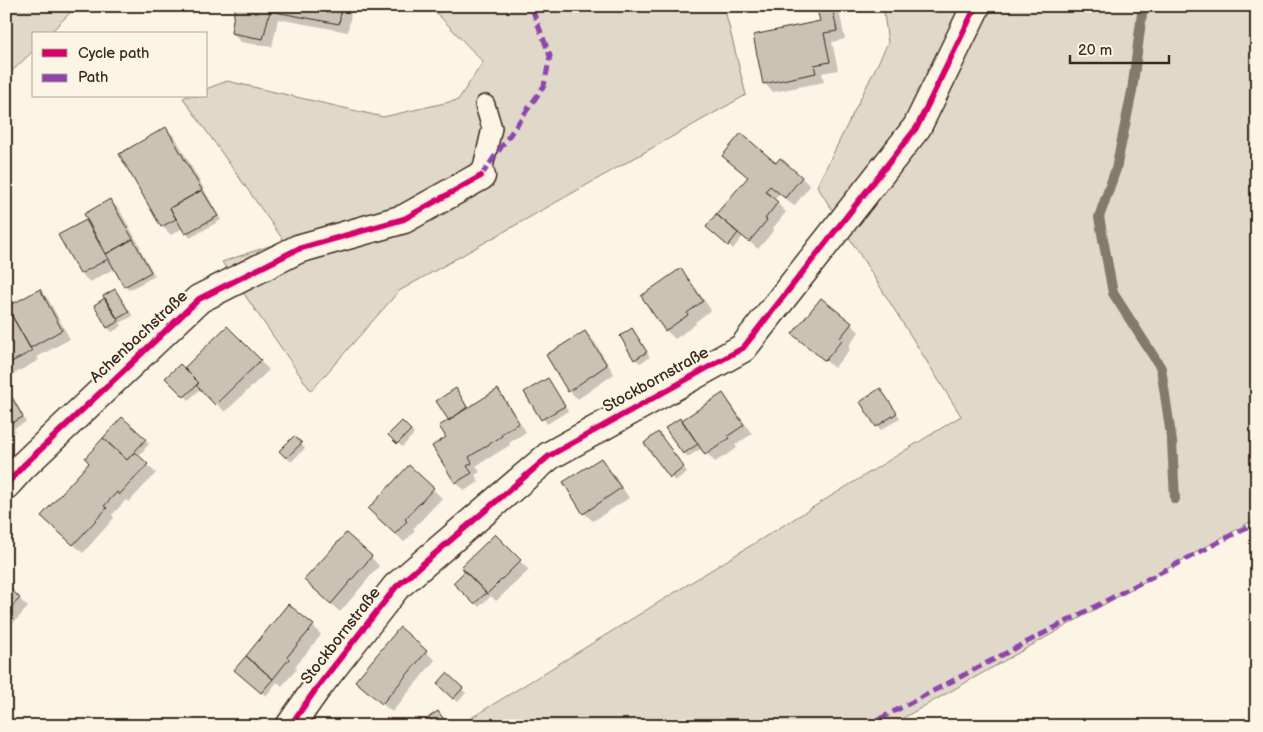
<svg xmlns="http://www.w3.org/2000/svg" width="1263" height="732" viewBox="0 0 1263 732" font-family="'Balsamiq Sans',sans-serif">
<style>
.green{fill:#e0d8c8;stroke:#8e8173}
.shadow{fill:#0003}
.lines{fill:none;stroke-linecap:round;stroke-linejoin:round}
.stream{stroke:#85796b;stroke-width:10}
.building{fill:#ccc2b3;stroke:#3b2a1e}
.lane-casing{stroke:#3b2a1e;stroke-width:22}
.street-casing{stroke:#3b2a1e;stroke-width:31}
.secondary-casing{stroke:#3b2a1e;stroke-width:31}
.lane{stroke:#fcf5e5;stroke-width:19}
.street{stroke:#fcf5e5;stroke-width:28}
.secondary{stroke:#fcf5e5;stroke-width:28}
.quiet{stroke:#8e44ad;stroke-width:5;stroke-dasharray:10 5;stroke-linecap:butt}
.cycleway-casing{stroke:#fcf5e5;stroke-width:9}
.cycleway{stroke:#d6006c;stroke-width:6}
.labels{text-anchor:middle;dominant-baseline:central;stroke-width:4.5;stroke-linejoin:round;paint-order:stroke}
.street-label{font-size:16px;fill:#3b2a1e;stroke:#fcf5e5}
</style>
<rect width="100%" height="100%" fill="#fcf5e5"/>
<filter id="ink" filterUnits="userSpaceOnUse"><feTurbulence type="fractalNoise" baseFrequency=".02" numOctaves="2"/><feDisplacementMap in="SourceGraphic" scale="10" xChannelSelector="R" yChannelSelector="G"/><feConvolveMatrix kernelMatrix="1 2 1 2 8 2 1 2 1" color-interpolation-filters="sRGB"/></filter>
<g filter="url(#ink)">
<path class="green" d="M6 6H77L49 34H34V50L6 77Z
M430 6H724L746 95 399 291 311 391 222 262 284 241 183 98 187 96H206V89L227 81 383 117 458 100 483 62Z
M883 6H1257V518L889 726H458L961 416 817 186 888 43Z"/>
<path class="shadow" d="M237 6H352L348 32 278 19 272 47 241 42 232 33Z
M818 6H835L839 11 845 39 832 42 838 70 822 73 824 82 773 92 764 83 821 22Z
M166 129 175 137 221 220 190 238 183 228 171 235 162 226Z
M733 165H776L801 177 810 186 794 206 779 194 774 200 786 212 773 228 774 230 758 249 743 236 733 249 708 227 748 177Z
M110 200 119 209 141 248 140 249 155 276 129 290 125 286 115 268 90 282 81 274 60 236 88 220Z
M681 270 689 279 711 310 695 322 696 324 675 339 666 330Z
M40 290 48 299 70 339 37 357 39 360 12 375 14 378 6 383V311Z
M115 290 133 316 120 323 122 326 112 332 108 328 95 306Z
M851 324 859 332 848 347 850 349 834 368 794 334Z
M227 328 269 370 225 412 201 388 189 400 167 378 184 370Z
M632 330 650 357 640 363 635 359Z
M585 332 594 341 614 374 578 399 569 391Z
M548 379 568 411 547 424 526 392Z
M456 390 469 409 497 391 506 400 526 432 509 443 510 445 476 466 480 472 475 475 479 482 464 491 456 482 448 438Z
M880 390 900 418 881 430 877 426Z
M10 395 14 399 26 422 14 428 15 431 6 436V397Z
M722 395 731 404 752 434 735 445 737 448 715 462 702 448 688 457 684 453 682 421Z
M122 419 149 444 138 457 156 473 129 502 126 500 112 515 114 518 83 553 52 525 91 463Z
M402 422 414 434 402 447 390 435Z
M294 437 305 448 291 462 281 451Z
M662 438 687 472 675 481 671 477Z
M601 459 609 468 629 498 593 521 584 513Z
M409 467 442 498 413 529 415 531 404 542 378 517Z
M495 536 529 570 496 601 491 596 479 607 455 583 483 592 485 590Z
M371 557 379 566 340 612 314 588Z
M6 586 28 607 6 631Z
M313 626 321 635 295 667 297 669 282 686 277 682 266 696 240 674Z
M400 629 435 660 392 712 365 689Z
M447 675 466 693 458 702 439 684Z
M438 713 442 717 449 726H437Z"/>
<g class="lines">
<path class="stream" d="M1143 6 1132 91 1116 169 1099 217 1113 293 1161 368 1172 442 1175 499"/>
</g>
<path class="building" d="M235 6H342L339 24 270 11 263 39 231 33Z
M816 6H832L837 31 824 33 830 62 814 65 816 73 763 84 753 35 820 21Z
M166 127 202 190 170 208 176 219 161 227 119 154Z
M741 133 776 163 780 158 802 177 785 198 770 186 765 191 778 202 765 219 767 220 749 242 716 214 748 177 722 156Z
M202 190 218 216 185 234 170 208Z
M110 199 133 239 106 254 84 214Z
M716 214 738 233 728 246 706 227Z
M86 220 108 259 80 274 58 235Z
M133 239 151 272 124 287 106 254Z
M681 268 703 301 687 313 688 315 665 331 641 296Z
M40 289 62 330 30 348 7 307Z
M115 289 129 312 117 319 103 296Z
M105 298 119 321 107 328 94 305Z
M821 298 852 323 840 338 842 340 825 361 792 334Z
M8 309 32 351 6 365V310Z
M227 326 261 360 215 405 196 385 199 383 184 368Z
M632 328 647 352 634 360 620 336Z
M585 331 607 365 568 392 546 355Z
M180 364 199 383 184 397 165 378Z
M548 378 565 406 541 420 524 392Z
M456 388 467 407 449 421 436 401Z
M880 388 897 413 876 427 860 402Z
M498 389 519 423 501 434 502 436 469 457 472 463 467 466 472 473 455 483 432 446 446 437 439 426Z
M723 393 744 425 728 436 730 438 705 455 682 420Z
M10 394 23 417 10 424 6 416V396Z
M122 417 146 439 127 460 103 438Z
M680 418 698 444 683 454 665 428Z
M402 421 411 430 397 444 388 435Z
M658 432 684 467 670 478 644 443Z
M294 436 302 443 286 458 279 451Z
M103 438 127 460 135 452 148 464 119 495 117 492 104 506 107 508 73 545 41 516 89 463 85 458Z
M601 458 621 488 583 514 563 482Z
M409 465 434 488 405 519 407 521 395 534 368 509Z
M346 533 372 556 331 604 304 580Z
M495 534 521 560 487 594 461 567Z
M465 571 486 593 474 604 453 583Z
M6 585 20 598 6 613Z
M288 604 314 625 287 657 289 659 273 679 246 656Z
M400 627 427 651 382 704 355 681Z
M246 656 273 679 261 693 234 670Z
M447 673 463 688 453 699 437 684Z
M438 711 445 721 438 726H435L429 717Z"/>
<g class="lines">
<g class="lane-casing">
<path id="lane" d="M481 176 492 128 485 105"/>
</g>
<g class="street-casing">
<path id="street" d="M6 485 23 466 199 299 298 249 404 219 481 176"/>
</g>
<g class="secondary-casing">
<path id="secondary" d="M290 726 316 689 396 587 549 456 743 348 917 127 976 6"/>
</g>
<use href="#lane" class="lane"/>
<use href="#street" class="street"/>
<use href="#secondary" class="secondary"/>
<path class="quiet" d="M481 176 544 86 550 56 531 6
M866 726 1257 522"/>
<g class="cycleway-casing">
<path id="cycleway" d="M6 485 23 466 199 299 298 249 404 219 481 176
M290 726 316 689 396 587 549 456 743 348 917 127 976 6"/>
</g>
<use href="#cycleway" class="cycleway"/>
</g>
</g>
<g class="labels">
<g class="street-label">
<text transform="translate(139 337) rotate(-43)">Achenbachstraße</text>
<text transform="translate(656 380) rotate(-29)">Stockbornstraße</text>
<text transform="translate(341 636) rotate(-52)">Stockbornstraße</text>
</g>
</g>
<rect width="1263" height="732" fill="none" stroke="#fcf5e5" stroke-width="25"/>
<rect x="12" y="12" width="1238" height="707" fill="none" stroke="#3b2a1e" stroke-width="2" filter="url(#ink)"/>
<rect x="32" y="32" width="175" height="65" fill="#fcf5e5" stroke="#afa495"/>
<rect x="42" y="49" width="25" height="8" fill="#d6006c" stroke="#afa495"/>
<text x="78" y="58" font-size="15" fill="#3b2a1e">Cycle path</text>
<rect x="42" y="74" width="25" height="8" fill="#8e44ad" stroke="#afa495"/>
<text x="78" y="82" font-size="15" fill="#3b2a1e">Path</text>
<path d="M1070 55v8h99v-8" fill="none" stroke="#3b2a1e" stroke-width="2.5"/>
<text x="1078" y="55" font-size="15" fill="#3b2a1e" stroke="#fcf5e5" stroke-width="4" paint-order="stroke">20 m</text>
</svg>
